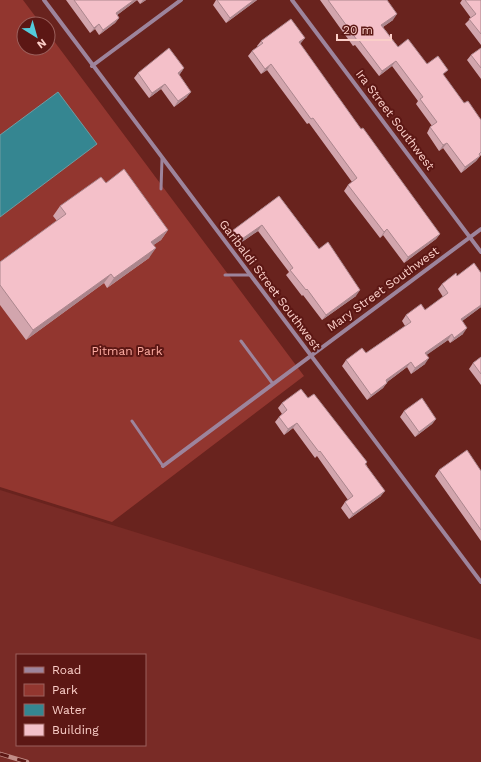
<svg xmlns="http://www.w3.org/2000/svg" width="481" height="762" viewBox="0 0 481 762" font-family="'Work Sans',sans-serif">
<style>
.built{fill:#792b26;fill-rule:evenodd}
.green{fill:#92362f}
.water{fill:#358691;stroke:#709ca2}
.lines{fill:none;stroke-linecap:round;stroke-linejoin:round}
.service{stroke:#9d849c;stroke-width:3}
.minor{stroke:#9d849c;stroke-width:4}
.rail-casing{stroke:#c28d87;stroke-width:4.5}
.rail{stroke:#5c1714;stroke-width:3;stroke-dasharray:9;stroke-linecap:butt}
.wall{fill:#d2a5ad}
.shaded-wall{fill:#ab868d}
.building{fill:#f4c0c9;stroke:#ab868d}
.labels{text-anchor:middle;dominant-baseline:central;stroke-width:4;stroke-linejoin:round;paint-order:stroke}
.street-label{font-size:12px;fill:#facec8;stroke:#5c1714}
.park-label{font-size:12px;fill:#fdaca2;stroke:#5c1714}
</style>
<rect width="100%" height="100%" fill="#69231e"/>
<path class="built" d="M0 490 481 640V762H0ZM17 655H145V745H17Z"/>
<path class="green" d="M0 0H23L41 24H24V48H48V33L304 376 112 522 0 487Z"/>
<path class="water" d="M58 92 97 144 0 217V135Z"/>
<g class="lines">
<path class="service" d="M161 189 162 159
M225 275H250
M241 341 273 384
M132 421 163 466"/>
<path class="minor" d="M44 0 481 582
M292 0 481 252
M92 66 181 0
M163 466 481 229"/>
<g class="rail-casing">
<path id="rail" d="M0 754 27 762"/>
</g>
<use href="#rail" class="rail"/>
</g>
<path class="wall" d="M66 0H146L140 4 137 0 117 15 119 18 115 23 99 35 95 29 90 33Z
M216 0H257L226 23 213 5Z
M320 0H387L393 20 383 27 398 47 427 64 444 76 464 103 481 120V155L476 161 461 173 443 148 439 151 427 133 430 127 432 126 416 104 418 101 392 66 379 76 355 45 353 46Z
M462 0H481V45L465 24 471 18 460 3Z
M261 41 301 43 300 44 361 129 440 234 436 239 404 263 383 235 380 238 344 191 348 185 352 182 309 123 307 124 267 70 261 74 248 56 252 51 258 47 257 46Z
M481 48V79L467 60 471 55Z
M184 68 179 75 187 97 174 107 161 89 149 98 134 78 138 73Z
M106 183 168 230 161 240 153 245 149 258 107 288 104 283 26 340 0 305V262L57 221 53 216 60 206Z
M279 196 319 249 356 296 322 320 303 295 302 296 286 275 289 272 258 231 236 246 228 236 232 231Z
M481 273V307L462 321 463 334 450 343 448 340 426 355 425 364 411 374 407 367 387 382 383 388 367 400 342 366 346 360 366 353 405 326 402 321 406 315 425 310 443 297 438 289 442 284 457 276Z
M481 357V385L469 369 473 363Z
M308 398 367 462 366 464 381 496 349 519 341 508 345 502 348 500 317 456 315 458 293 428 284 435 275 422 279 417 282 414 278 408 282 403Z
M404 411 436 419 432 424 415 437 400 417Z
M439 470 481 471V541L435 476Z"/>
<path class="shaded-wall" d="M134 0H137L112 19 116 13Z
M143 0H146L140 4Z
M254 0H257L226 23 230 18Z
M397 14 393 20 377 31 381 25Z
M119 18 115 23 99 35 103 30Z
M99 24 95 29 90 33 94 28Z
M305 38 301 43 295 47 299 42Z
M396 61 392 66 379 76 382 71Z
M271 64 267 70 261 74 265 69Z
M184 68 180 74 174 78 178 73Z
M165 84 161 89 149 98 152 93Z
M191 92 187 97 174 107 178 101Z
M447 143 443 148 439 151 443 145Z
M480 156 476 161 461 173 465 167Z
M262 225 258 231 236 246 239 241Z
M387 229 383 235 380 238 384 232Z
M168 230 161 240 144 252 151 242Z
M440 234 436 239 404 263 408 257Z
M156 248 149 258 107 288 114 278Z
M111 274 104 283 26 340 33 330Z
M360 290 356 296 322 320 326 315Z
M481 305V307L457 325 461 319Z
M467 328 463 334 450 343 454 338Z
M452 334 448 340 421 359 425 353Z
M429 358 425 364 411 374 415 368Z
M411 362 407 367 382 386 386 380Z
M387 383 383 388 367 400 371 395Z
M436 419 432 424 415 437 419 432Z
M297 423 293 428 284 435 288 429Z
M385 491 381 496 349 519 353 514Z"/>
<path class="building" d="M74 0H134L116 13 119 18 103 30 99 24 94 28Z
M217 0H254L230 18Z
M328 0H387L397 14 381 25 398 47 408 39 427 64 438 56 448 70 443 74 464 103 468 101 481 120V152L479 154 480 156 465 167 447 143 443 145 430 127 437 122 420 99 423 97 396 61 382 71 358 39 357 40Z
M465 0H481V34L469 19 476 14Z
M291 19 305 38 299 42 361 129 363 128 440 234 408 257 387 229 384 232 348 185 357 178 313 118 311 119 271 64 265 69 252 51 263 43 261 41Z
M169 48 184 68 178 73 191 92 178 101 165 84 152 93 138 73Z
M481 48V68L471 55Z
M124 169 168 230 151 242 156 248 114 278 111 274 33 330 0 285V262L66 214 60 206 101 177 106 183Z
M279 196 319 249 328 242 360 290 326 315 307 289 306 290 290 270 293 268 262 225 239 241 232 231Z
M474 263 481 273V305L461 319 467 328 454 338 452 334 425 353 429 358 415 368 411 362 386 380 387 383 371 395 346 360 362 348 366 353 411 322 406 315 421 304 425 310 448 293 442 284 456 273 457 276Z
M481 357V374L473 363Z
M301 389 308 398 314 394 367 462 365 464 385 491 353 514 345 502 353 496 320 451 319 452 297 423 288 429 279 417 287 410 282 403Z
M422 398 436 419 419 432 404 411Z
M467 450 481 471V530L439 470Z"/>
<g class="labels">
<g class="street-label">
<text transform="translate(395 120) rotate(53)">Ira Street Southwest</text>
<text transform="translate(270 285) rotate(53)">Garibaldi Street Southwest</text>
<text transform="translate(383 289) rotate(-36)">Mary Street Southwest</text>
</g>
<g class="park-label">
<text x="127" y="351">Pitman Park</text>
</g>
</g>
<rect x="16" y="654" width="130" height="92" fill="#5c1714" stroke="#9b605c"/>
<rect x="24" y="667" width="20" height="6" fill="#9d849c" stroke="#9b605c"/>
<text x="52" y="674" font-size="12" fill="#facec8">Road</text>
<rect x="24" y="684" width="20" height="12" fill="#92362f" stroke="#9b605c"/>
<text x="52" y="694" font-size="12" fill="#facec8">Park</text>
<rect x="24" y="704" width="20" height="12" fill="#358691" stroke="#9b605c"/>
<text x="52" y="714" font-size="12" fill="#facec8">Water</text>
<rect x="24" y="724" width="20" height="12" fill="#f4c0c9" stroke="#9b605c"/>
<text x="52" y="734" font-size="12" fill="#facec8">Building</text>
<g transform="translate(36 36) rotate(143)"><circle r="19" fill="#5c1714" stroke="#9b605c"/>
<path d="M0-3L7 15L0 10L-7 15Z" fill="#53cbdb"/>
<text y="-6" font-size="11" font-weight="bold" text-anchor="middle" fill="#facec8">N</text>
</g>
<path d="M337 34v6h54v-6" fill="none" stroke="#facec8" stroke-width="2"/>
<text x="343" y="34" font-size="12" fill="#facec8" stroke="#5c1714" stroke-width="3" paint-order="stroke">20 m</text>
</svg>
